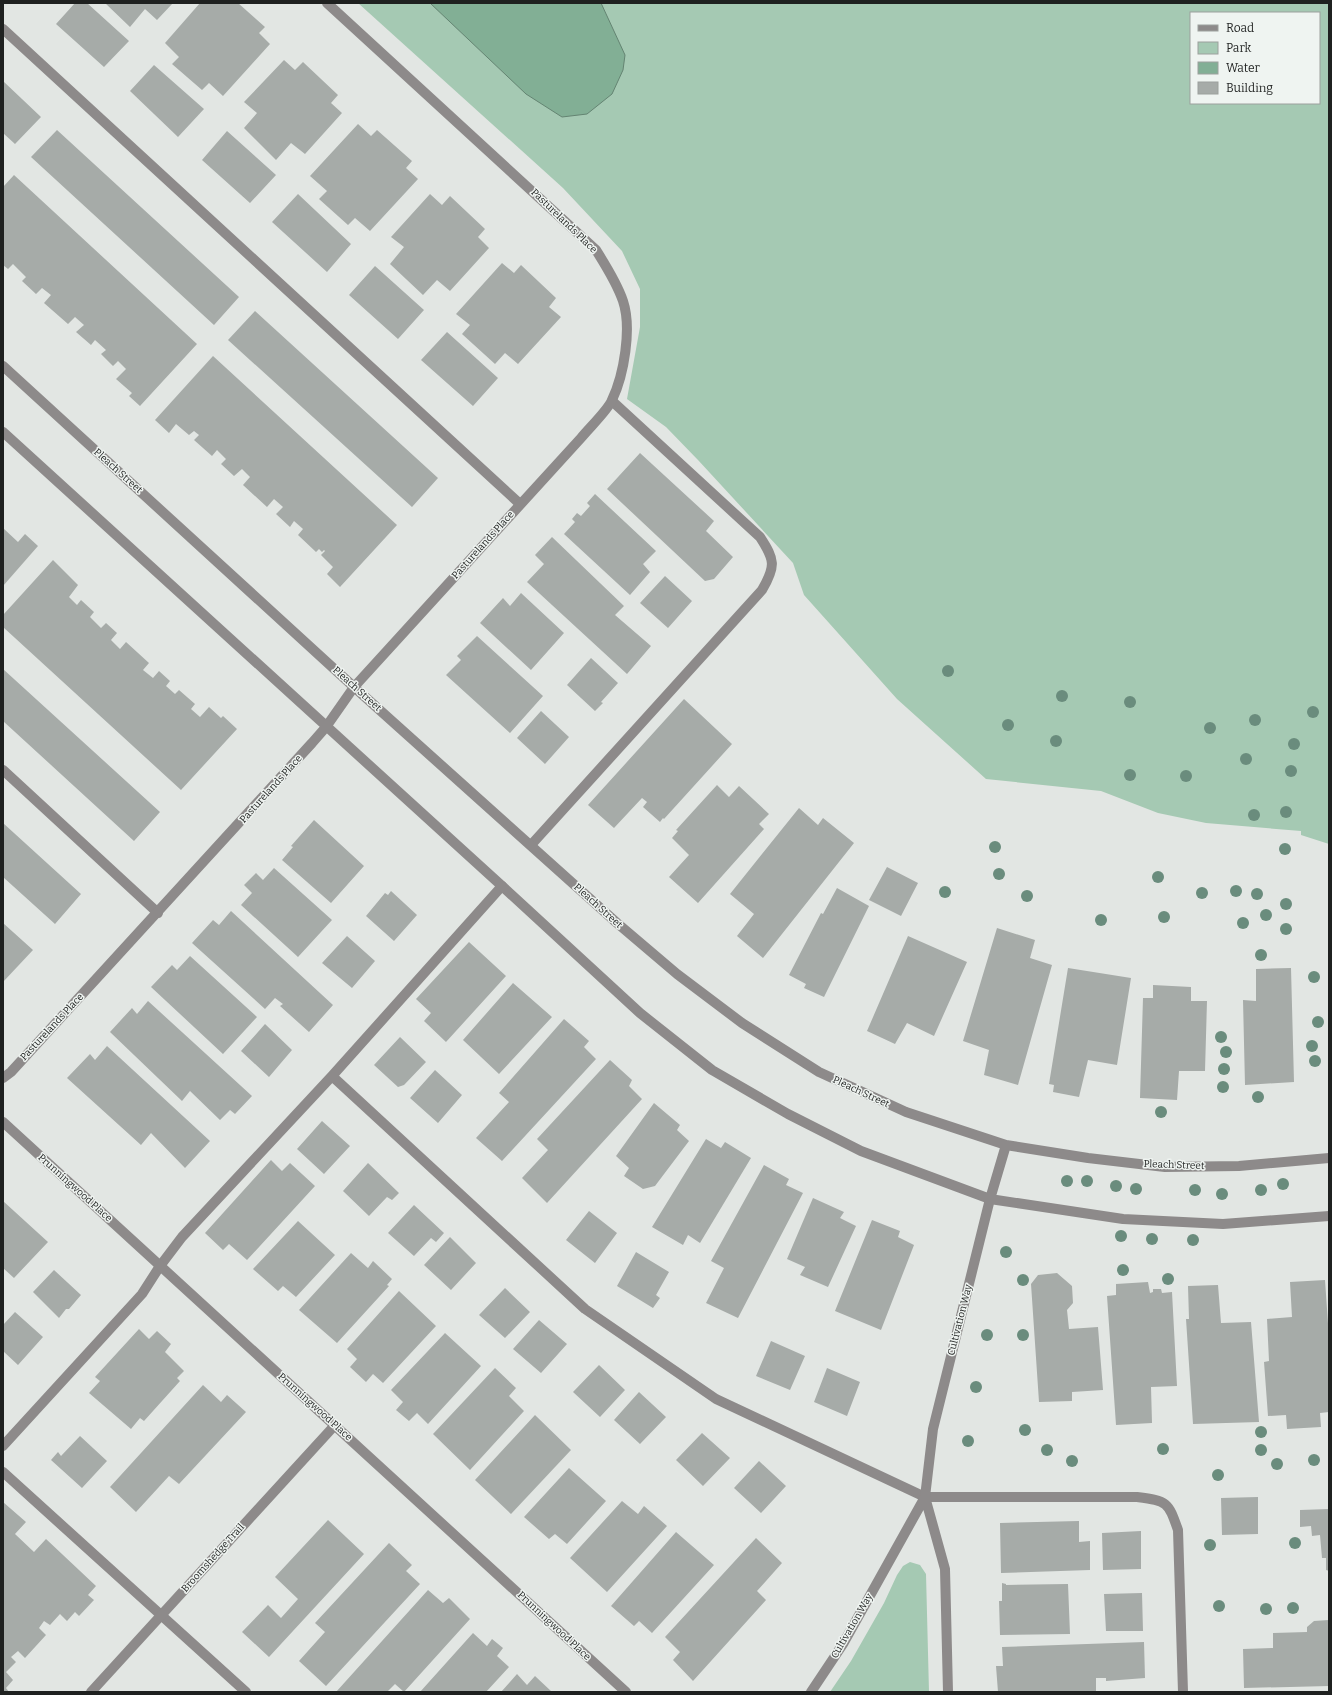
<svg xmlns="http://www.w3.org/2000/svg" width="1332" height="1695" viewBox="0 0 1332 1695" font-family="Bitter,serif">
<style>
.green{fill:#a5c9b3;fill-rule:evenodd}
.water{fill:#82af95;stroke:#648472}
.building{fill:#a6aba8}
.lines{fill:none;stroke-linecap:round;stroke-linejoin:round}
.lane{stroke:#8d8a8a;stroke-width:10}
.street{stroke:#8d8a8a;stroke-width:10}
.tree{fill:#6a8c7d}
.labels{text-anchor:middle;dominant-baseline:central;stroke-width:3;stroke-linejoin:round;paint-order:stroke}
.street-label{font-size:10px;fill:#1f2120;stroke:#eff4f1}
</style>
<rect width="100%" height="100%" fill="#e2e6e3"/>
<path class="green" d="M358 3H1329V844L1301 835V831L1206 823 1158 813 1101 791 986 779 897 699 804 595 793 563 698 460 666 427 627 399 640 327V289L622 251 563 188ZM1191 13H1319V103H1191Z
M910 1562 920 1565 926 1574 929 1692H830L851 1661 884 1603 897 1575 903 1566Z"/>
<path class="water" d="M430 3H601L625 55 623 70 612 94 587 114 562 117 526 94Z"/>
<path class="building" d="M75 3H87L129 41 104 67 56 24Z
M105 3H173L157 20 145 9 130 27Z
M200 3H238L265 27 259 33 270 44 223 96 209 83 202 90 172 64 179 57 165 43Z
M284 60 295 70 303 62 338 95 331 103 342 113 305 154 291 143 276 160 244 128 257 113 244 102Z
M154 65 204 109 178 137 130 91Z
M3 81 41 117 15 144 3 133Z
M358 124 371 136 377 130 412 161 406 168 418 179 370 231 355 218 348 225 319 199 327 191 310 176Z
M57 130 239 297 214 325 31 157Z
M227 131 276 175 250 203 202 160Z
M14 175 197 344 140 406 129 396 132 393 116 379 126 369 118 361 113 366 101 354 106 350 95 340 91 345 76 332 84 325 75 317 68 324 44 303 51 295 42 288 36 294 22 281 26 277 13 264 8 269 3 265V187Z
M298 194 351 244 327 272 272 222Z
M430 194 442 205 450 196 485 229 478 237 489 248 450 291 437 280 423 295 390 264 404 247 391 237Z
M502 263 514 273 521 265 556 298 549 307 561 317 518 364 505 353 495 364 462 334 470 325 456 314Z
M375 266 424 310 398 339 349 295Z
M255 311 438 478 412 507 228 340Z
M447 332 498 378 473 406 421 360Z
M213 356 397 525 340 587 327 574 333 567 321 555 325 551 324 550 322 552 319 549 316 552 298 535 303 529 294 521 290 527 276 514 283 507 274 499 267 507 243 485 250 477 242 469 234 476 221 464 226 459 217 450 212 456 194 440 199 435 194 431 189 435 176 424 169 433 155 420Z
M640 453 714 521 706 531 733 557 714 579 705 581 607 489Z
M595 494 656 551 643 564 650 572 630 595 564 534 575 522 572 519 577 513 581 516 590 506 587 503Z
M3 528 18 542 25 534 38 546 3 586Z
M552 537 624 606 615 615 651 646 627 674 527 582 544 564 535 555Z
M53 560 78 585 69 597 77 605 81 600 94 612 90 617 101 628 106 623 117 633 111 640 120 649 126 642 149 663 143 670 153 678 159 671 170 681 166 686 175 694 179 690 195 704 191 709 200 717 209 707 221 718 223 716 237 729 181 790 3 627V615Z
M665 576 692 601 668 628 640 603Z
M521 593 564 633 531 670 480 623 503 598 510 606Z
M477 636 543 696 510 733 446 675 461 660 457 656Z
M591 658 618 683 601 702 603 703 595 711 567 685Z
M3 669 160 812 134 841 3 721Z
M684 699 732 744 664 819 663 818 660 822 643 807 647 802 642 798 614 828 588 805Z
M541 711 569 737 545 764 517 738Z
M717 785 729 797 739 786 769 814 759 824 764 829 698 903 669 877 689 855 672 838 678 831 676 830Z
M799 808 818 825 823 818 854 843 763 958 737 936 754 914 730 894Z
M314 820 364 866 331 903 282 860 293 847 291 846Z
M3 823 81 894 55 924 3 877Z
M887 867 918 883 901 916 869 900Z
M274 868 332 920 298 957 241 905 252 893 244 885 256 873 263 880Z
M837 888 869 906 824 997 804 988 806 984 789 975 821 913 823 914Z
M391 891 417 915 394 941 366 916 385 893 388 895Z
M231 911 333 1005 309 1032 280 1006 283 1004 275 998 265 1009 192 943 213 920 219 925Z
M3 923 33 950 3 982Z
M997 928 1035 940 1030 958 1052 965 1018 1085 984 1075 989 1050 963 1041Z
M347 936 375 961 352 988 322 963Z
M908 936 967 962 934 1036 907 1023 895 1044 867 1031Z
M469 942 506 976 446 1042 424 1021 431 1013 416 999Z
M190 956 257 1017 223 1054 151 987 172 965 177 970Z
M1068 968 1131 978 1117 1065 1088 1060 1079 1097 1053 1092 1054 1085 1049 1084Z
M1291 968 1294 1082 1245 1085 1243 1000 1256 1001V969Z
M513 983 552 1017 499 1074 463 1040Z
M1153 985 1191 987V1001H1207L1205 1071H1179L1177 1100 1140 1098 1143 998H1153Z
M148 1001 252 1096 235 1114 230 1110 220 1120 190 1091 182 1101 110 1032 132 1008 137 1014Z
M564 1019 589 1041 584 1047 596 1059 502 1161 476 1138 509 1102 499 1093Z
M265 1024 292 1050 269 1077 241 1051Z
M400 1037 426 1062 404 1085 398 1087 374 1065Z
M107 1046 210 1141 185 1168 151 1133 141 1145 67 1078 90 1054 95 1060Z
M610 1060 632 1080 629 1086 642 1099 547 1203 522 1178 548 1150 537 1139Z
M435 1070 462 1095 438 1123 410 1098Z
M654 1103 680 1125 677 1130 689 1141 655 1186 643 1189 624 1176 629 1168 616 1156Z
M322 1121 350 1146 324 1174 297 1149Z
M706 1139 721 1148 725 1142 751 1158 700 1243 688 1235 683 1245 652 1227Z
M271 1160 282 1171 290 1163 315 1186 247 1260 229 1244 223 1250 205 1233Z
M368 1163 399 1193 392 1200 387 1197 369 1216 343 1191Z
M764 1165 789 1179 786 1185 803 1193 738 1318 706 1303 724 1268 711 1261Z
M813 1198 844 1212 840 1218 856 1226 828 1287 800 1275 805 1267 787 1259Z
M3 1201 48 1242 14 1278 3 1268Z
M414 1205 444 1233 436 1242 431 1238 414 1256 388 1233Z
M589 1211 617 1233 595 1263 566 1240Z
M872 1220 900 1231 898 1237 914 1245 881 1330 835 1311Z
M298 1221 335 1255 296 1297 283 1286 278 1291 253 1269Z
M450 1237 476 1263 451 1290 424 1265Z
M636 1252 669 1272 656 1295 660 1298 653 1308 617 1286Z
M351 1253 368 1268 373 1261 392 1279 387 1285 389 1286 337 1343 299 1310Z
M54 1270 81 1295 69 1309H66L59 1318 33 1292Z
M1057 1273 1072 1286 1073 1303 1067 1310 1069 1329 1098 1327 1103 1390 1072 1392V1401L1039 1402 1031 1284 1038 1275Z
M1325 1280 1329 1338V1412L1320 1413 1321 1427 1287 1429 1286 1415 1268 1416 1264 1362 1269 1361 1267 1319 1292 1317 1290 1282Z
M1148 1282 1150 1293 1153 1292V1289H1161L1162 1293 1172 1292 1177 1386 1151 1387 1152 1423 1116 1425 1107 1296 1116 1295V1284Z
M1218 1285 1221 1323 1251 1322 1259 1422 1193 1424 1186 1319H1189L1188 1286Z
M505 1288 530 1312 505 1338 479 1315Z
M399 1291 436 1326 383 1383 373 1374 366 1382 350 1367 357 1359 347 1349Z
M15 1312 43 1337 18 1365 3 1351V1325Z
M539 1320 567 1344 541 1373 513 1349Z
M139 1329 149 1339 157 1331 171 1344 165 1352 184 1371 177 1378 180 1381 144 1421 140 1418 131 1429 89 1393 100 1381 95 1377Z
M445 1333 481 1366 428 1424 417 1413 409 1421 396 1410 403 1402 391 1390Z
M771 1341 805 1356 790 1390 756 1376Z
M599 1365 625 1390 600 1417 573 1392Z
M495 1368 516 1388 509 1396 524 1411 470 1470 433 1434Z
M827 1368 860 1382 847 1416 814 1402Z
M203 1385 221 1402 227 1395 246 1412 179 1484 169 1476 136 1512 110 1487Z
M639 1392 666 1417 640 1444 614 1420Z
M535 1415 571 1450 511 1514 475 1480Z
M702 1433 730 1458 703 1486 676 1460Z
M80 1436 107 1461 82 1488 51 1460 58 1452 61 1456Z
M759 1461 786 1486 761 1513 734 1488Z
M569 1468 606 1501 567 1544 555 1534 549 1539 524 1517Z
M1258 1497V1534L1222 1535 1221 1498Z
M622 1501 638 1514 644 1506 667 1526 607 1592 570 1558Z
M3 1502 26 1522 15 1534 34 1552 46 1539 96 1586 88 1595 94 1600 79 1616 75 1612 67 1621 60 1614 50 1625 44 1621 39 1628 46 1635 25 1658 18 1651 11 1657 16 1662 6 1672 13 1680 6 1688 9 1692H3Z
M1329 1509V1571L1326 1570V1558H1322L1320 1535 1312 1536 1311 1526 1300 1527V1510Z
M328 1520 364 1554 269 1657 242 1632 268 1605 281 1618 298 1599 275 1577Z
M1079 1521V1542L1090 1541V1570L1001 1573 1000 1523Z
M1141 1531V1569L1103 1570 1102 1533Z
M676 1532 714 1565 652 1633 639 1621 634 1626 611 1606Z
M756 1538 782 1563 757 1591 766 1600 693 1681 673 1660 680 1652 665 1637Z
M389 1543 412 1565 406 1571 420 1584 326 1686 299 1661 325 1632 315 1623Z
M1002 1583 1006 1584V1585L1068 1584 1070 1634 1000 1635 999 1601H1002Z
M428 1590 443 1603 449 1598 470 1619 404 1692 395 1684 387 1692H336Z
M1142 1593 1143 1631H1106L1104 1594Z
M1329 1620V1686L1244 1688 1243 1649 1273 1648V1633L1307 1632V1627L1314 1621Z
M473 1633 487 1646 492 1639 503 1648 497 1656 509 1667 486 1692H420Z
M1144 1642 1145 1678 1106 1681V1678H1096V1692H998L996 1666H1003L1002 1647Z
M517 1674 527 1685 535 1676 552 1692H501Z"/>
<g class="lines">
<path class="lane" d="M3 29 520 504
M3 770 158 913
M531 845 762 590C776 566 775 560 760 537L612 401
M332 1076 585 1309 716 1399 925 1497H1137C1168 1501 1168 1502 1178 1530L1183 1692
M3 1446 142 1294 160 1266 182 1237 332 1076 502 886
M3 1472 246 1692"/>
<path class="street" d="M3 366 354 687 617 923 677 974 742 1023 819 1072 906 1112 1006 1145 1088 1158 1165 1167 1239 1166 1329 1158
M3 432 502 886 640 1013 712 1070 788 1114 861 1151 990 1199 1123 1219 1223 1224 1329 1216
M3 1078 11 1072 312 743 326 727 354 687 581 438C589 428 608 410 612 400 624 375 632 328 623 301 617 283 606 266 596 250L327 3
M3 1122 626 1692
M91 1692 335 1425
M811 1692 843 1644 925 1497
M948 1692 945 1569 925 1497 933 1429 990 1199 1006 1145"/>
</g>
<g class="tree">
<circle cx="948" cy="671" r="6"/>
<circle cx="1062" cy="696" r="6"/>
<circle cx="1130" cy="702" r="6"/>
<circle cx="1313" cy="712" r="6"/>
<circle cx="1255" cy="720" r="6"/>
<circle cx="1008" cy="725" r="6"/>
<circle cx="1210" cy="728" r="6"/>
<circle cx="1056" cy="741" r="6"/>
<circle cx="1294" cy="744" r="6"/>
<circle cx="1246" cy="759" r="6"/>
<circle cx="1291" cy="771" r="6"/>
<circle cx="1130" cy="775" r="6"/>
<circle cx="1186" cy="776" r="6"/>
<circle cx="1286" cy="812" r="6"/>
<circle cx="1254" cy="815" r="6"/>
<circle cx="995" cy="847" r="6"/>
<circle cx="1285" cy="849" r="6"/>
<circle cx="999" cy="874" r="6"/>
<circle cx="1158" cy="877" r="6"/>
<circle cx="1236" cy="891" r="6"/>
<circle cx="945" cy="892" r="6"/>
<circle cx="1202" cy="893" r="6"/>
<circle cx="1257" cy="894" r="6"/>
<circle cx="1027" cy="896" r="6"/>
<circle cx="1286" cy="904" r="6"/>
<circle cx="1266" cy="915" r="6"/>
<circle cx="1164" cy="917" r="6"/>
<circle cx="1101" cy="920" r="6"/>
<circle cx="1243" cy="923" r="6"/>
<circle cx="1286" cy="929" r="6"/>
<circle cx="1261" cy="955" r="6"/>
<circle cx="1314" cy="977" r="6"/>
<circle cx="1318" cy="1022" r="6"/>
<circle cx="1221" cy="1037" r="6"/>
<circle cx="1312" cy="1046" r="6"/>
<circle cx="1226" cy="1052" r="6"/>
<circle cx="1315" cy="1061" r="6"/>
<circle cx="1224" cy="1069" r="6"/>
<circle cx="1223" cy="1087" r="6"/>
<circle cx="1258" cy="1097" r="6"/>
<circle cx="1161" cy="1112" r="6"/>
<circle cx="1067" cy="1181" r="6"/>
<circle cx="1087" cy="1181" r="6"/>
<circle cx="1283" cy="1184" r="6"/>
<circle cx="1116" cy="1186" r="6"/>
<circle cx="1136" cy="1189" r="6"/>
<circle cx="1195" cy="1190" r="6"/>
<circle cx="1261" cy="1190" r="6"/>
<circle cx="1222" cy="1194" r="6"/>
<circle cx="1121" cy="1236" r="6"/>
<circle cx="1152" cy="1239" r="6"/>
<circle cx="1193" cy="1240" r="6"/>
<circle cx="1006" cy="1252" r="6"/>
<circle cx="1123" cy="1270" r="6"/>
<circle cx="1168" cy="1279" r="6"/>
<circle cx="1023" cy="1280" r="6"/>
<circle cx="987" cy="1335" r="6"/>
<circle cx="1023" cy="1335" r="6"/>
<circle cx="976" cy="1387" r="6"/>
<circle cx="1025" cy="1430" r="6"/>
<circle cx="1261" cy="1432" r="6"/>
<circle cx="968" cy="1441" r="6"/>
<circle cx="1163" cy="1449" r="6"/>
<circle cx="1047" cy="1450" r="6"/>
<circle cx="1261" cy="1450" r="6"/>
<circle cx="1314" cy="1460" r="6"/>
<circle cx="1072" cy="1461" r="6"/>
<circle cx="1277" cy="1464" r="6"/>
<circle cx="1218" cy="1475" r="6"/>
<circle cx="1295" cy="1543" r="6"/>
<circle cx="1210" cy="1545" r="6"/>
<circle cx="1219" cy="1606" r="6"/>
<circle cx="1293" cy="1608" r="6"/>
<circle cx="1266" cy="1609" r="6"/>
</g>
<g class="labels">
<g class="street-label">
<text transform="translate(564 221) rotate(44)">Pasturelands Place</text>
<text transform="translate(118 471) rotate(42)">Pleach Street</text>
<text transform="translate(483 545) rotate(-48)">Pasturelands Place</text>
<text transform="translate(357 689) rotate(42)">Pleach Street</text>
<text transform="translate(271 789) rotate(-48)">Pasturelands Place</text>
<text transform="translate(598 906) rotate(42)">Pleach Street</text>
<text transform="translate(52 1027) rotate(-47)">Pasturelands Place</text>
<text transform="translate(861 1092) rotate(25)">Pleach Street</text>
<text transform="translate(1174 1165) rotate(2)">Pleach Street</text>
<text transform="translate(75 1188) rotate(42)">Prunningwood Place</text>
<text transform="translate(960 1320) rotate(-76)">Cultivation Way</text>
<text transform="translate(315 1407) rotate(42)">Prunningwood Place</text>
<text transform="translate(213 1558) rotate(-48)">Broomshedge Trail</text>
<text transform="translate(554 1626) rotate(43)">Prunningwood Place</text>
<text transform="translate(852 1626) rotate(-60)">Cultivation Way</text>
</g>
</g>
<rect width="1332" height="1695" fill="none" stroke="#1f2120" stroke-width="8"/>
<rect x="1190" y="12" width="130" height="92" fill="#eff4f1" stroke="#9ca09d"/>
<rect x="1198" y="25" width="20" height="6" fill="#8d8a8a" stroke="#9ca09d"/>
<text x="1226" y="32" font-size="12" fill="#1f2120">Road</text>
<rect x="1198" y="42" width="20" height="12" fill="#a5c9b3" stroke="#9ca09d"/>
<text x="1226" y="52" font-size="12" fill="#1f2120">Park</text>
<rect x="1198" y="62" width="20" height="12" fill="#82af95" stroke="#9ca09d"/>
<text x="1226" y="72" font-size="12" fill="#1f2120">Water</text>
<rect x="1198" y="82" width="20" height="12" fill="#a6aba8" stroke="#9ca09d"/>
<text x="1226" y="92" font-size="12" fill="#1f2120">Building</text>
</svg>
